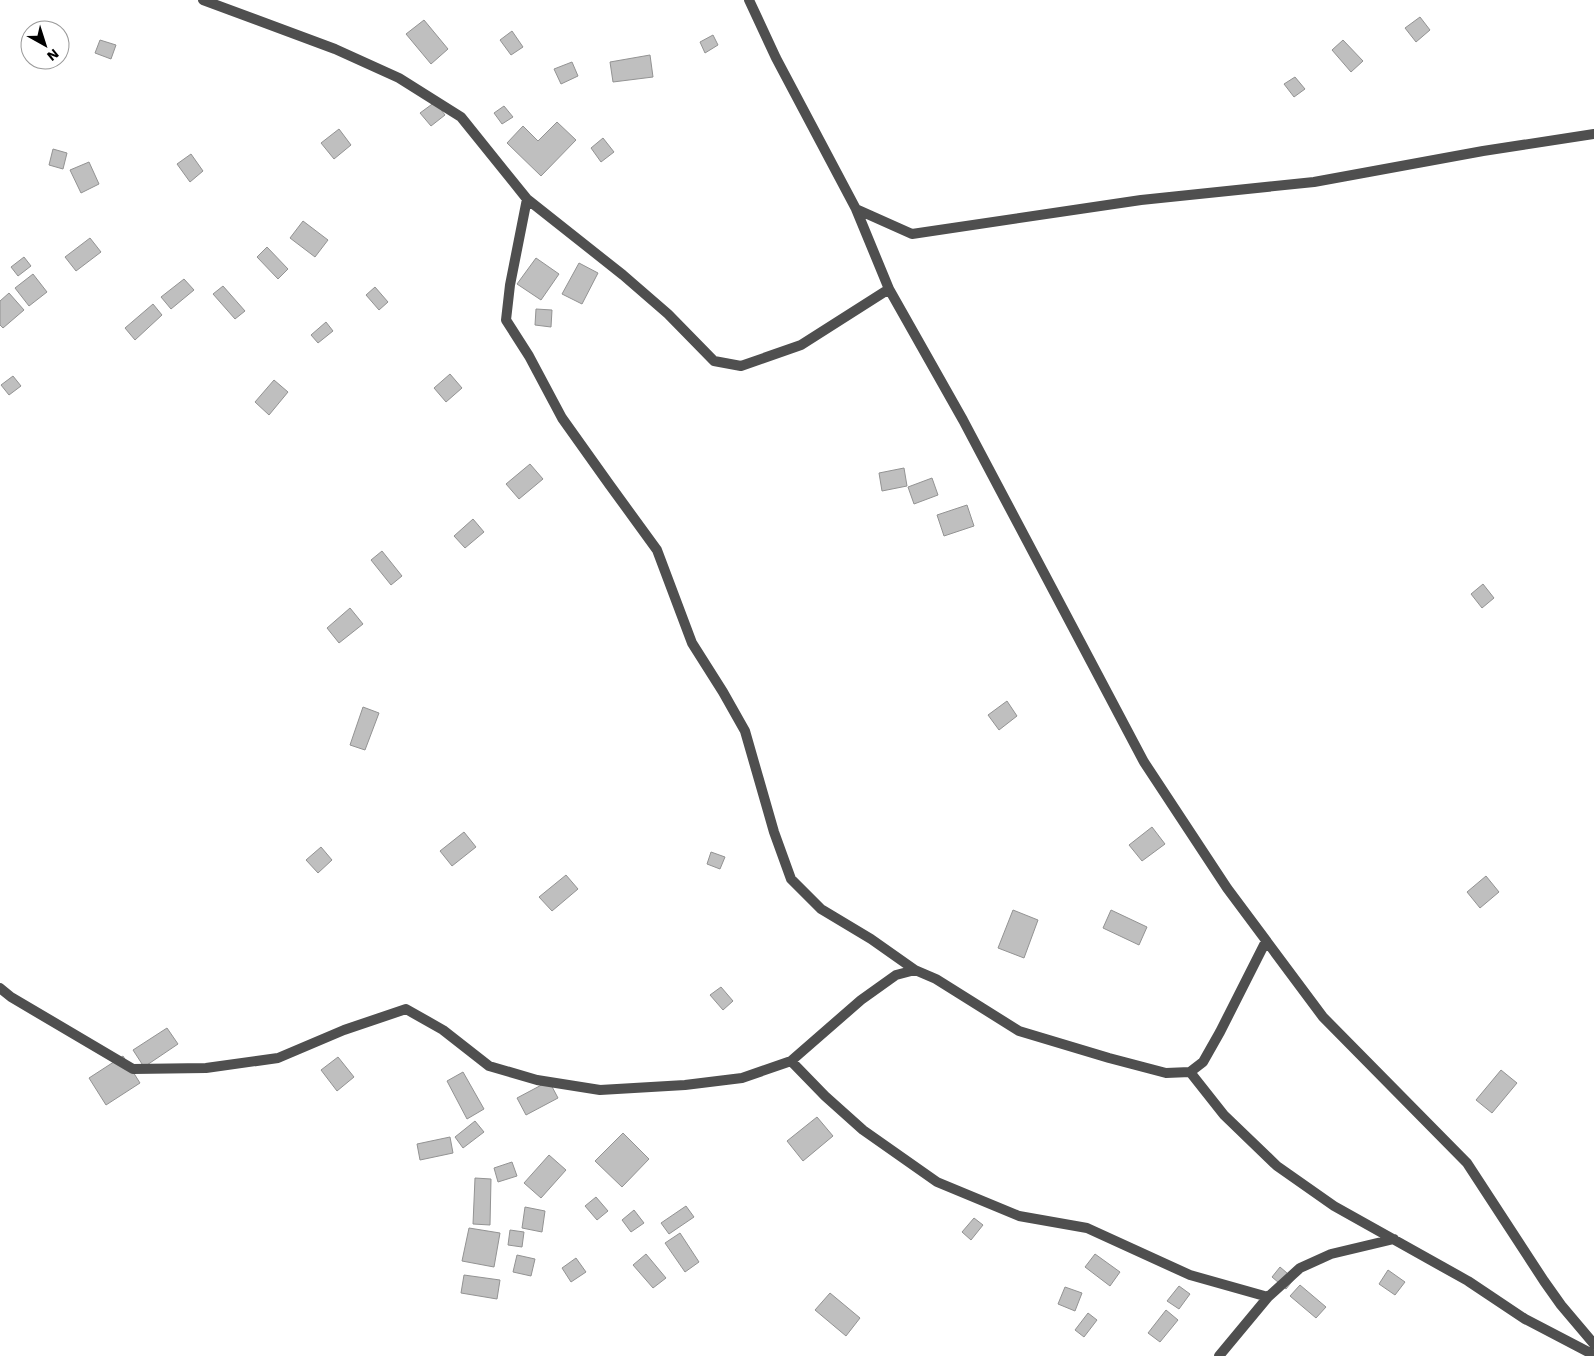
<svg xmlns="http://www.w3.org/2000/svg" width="1594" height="1356" viewBox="0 0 1594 1356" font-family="'Work Sans',sans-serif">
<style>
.building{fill:#bfbfbf;stroke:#939393}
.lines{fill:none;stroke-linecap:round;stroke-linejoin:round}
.street{stroke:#4f4f4f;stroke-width:10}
</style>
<rect width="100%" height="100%" fill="#fff"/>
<path class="building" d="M1420 17 1430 30 1416 42 1405 28Z
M424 20 448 49 431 64 406 34Z
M512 31 523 47 511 55 500 40Z
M713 35 718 45 705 53 700 42Z
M100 40 116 45 111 59 95 53Z
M1343 40 1363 61 1351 72 1332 50Z
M650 55 653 77 613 82 610 62Z
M572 62 578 76 561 84 554 69Z
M1295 77 1305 89 1294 97 1284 84Z
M435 102 445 115 431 126 420 113Z
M504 106 513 117 502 124 494 113Z
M557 122 576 140 541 176 507 143 523 126 538 141Z
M339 129 351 145 334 159 321 143Z
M603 138 614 152 601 162 591 148Z
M53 149 67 153 63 169 49 165Z
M191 154 203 171 190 182 177 164Z
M89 162 99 184 81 193 70 170Z
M303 221 328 240 315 257 290 238Z
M90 238 101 252 76 271 65 257Z
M267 247 288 269 278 279 257 257Z
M24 257 31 266 18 276 11 267Z
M536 258 559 274 541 300 517 284Z
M579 263 598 273 582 304 562 294Z
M33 274 47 292 29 306 15 288Z
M184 279 194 290 171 309 161 297Z
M223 286 245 311 235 319 213 294Z
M375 287 388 302 379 310 366 295Z
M9 293 24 310 3 328 0 325V301Z
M153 304 162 315 135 340 125 328Z
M536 309 552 310 551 327 535 325Z
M326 322 333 331 318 343 311 335Z
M450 374 462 388 446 402 434 388Z
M13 376 21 386 9 395 1 385Z
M274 380 288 392 269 415 255 402Z
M530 464 543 479 519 499 506 484Z
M904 468 907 486 882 491 879 473Z
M932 478 938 495 914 504 908 487Z
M967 505 974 526 944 536 937 515Z
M473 519 484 532 465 548 454 536Z
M382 551 402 576 391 585 371 560Z
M1483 584 1494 598 1482 608 1471 594Z
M350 608 363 624 339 643 327 628Z
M1007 701 1017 716 999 730 988 715Z
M363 707 379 713 365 750 350 745Z
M1152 827 1165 844 1142 861 1129 845Z
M464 832 476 847 452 866 440 851Z
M321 847 332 860 318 873 306 860Z
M711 852 725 857 720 869 707 864Z
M566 875 578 889 552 911 539 897Z
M1486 876 1499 892 1480 908 1467 892Z
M1013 910 1038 920 1024 958 998 948Z
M1111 910 1147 927 1139 945 1103 928Z
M721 987 733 1001 723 1010 710 995Z
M167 1028 178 1044 144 1067 133 1050Z
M123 1056 140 1083 106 1105 89 1078Z
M338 1057 354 1077 337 1091 321 1070Z
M1501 1070 1517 1083 1492 1113 1476 1100Z
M463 1072 484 1109 467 1119 447 1081Z
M549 1081 558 1098 526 1115 517 1098Z
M817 1117 833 1136 803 1161 787 1141Z
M475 1121 484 1132 463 1148 455 1137Z
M623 1133 649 1159 622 1187 595 1161Z
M450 1137 453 1153 420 1160 417 1144Z
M549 1155 566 1170 541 1198 524 1183Z
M512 1162 517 1176 498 1182 494 1168Z
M475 1178 491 1179 490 1225 473 1224Z
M596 1197 608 1211 597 1220 585 1206Z
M686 1206 694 1217 669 1234 661 1223Z
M525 1207 545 1211 542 1232 522 1228Z
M634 1210 644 1223 631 1232 622 1220Z
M974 1218 983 1225 971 1240 962 1232Z
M469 1228 500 1233 494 1267 462 1261Z
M510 1230 524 1232 522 1247 508 1245Z
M680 1233 699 1262 685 1272 665 1243Z
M646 1254 666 1278 653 1288 633 1265Z
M1095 1254 1120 1272 1110 1286 1085 1267Z
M517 1255 535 1259 531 1276 513 1272Z
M576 1258 586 1272 571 1282 562 1268Z
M1280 1267 1294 1279 1286 1289 1272 1277Z
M1388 1270 1405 1282 1395 1295 1379 1284Z
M464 1275 500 1280 497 1299 461 1293Z
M1300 1285 1326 1307 1316 1318 1290 1296Z
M1179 1286 1190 1294 1179 1309 1167 1301Z
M1065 1287 1082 1293 1075 1311 1058 1304Z
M830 1293 860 1318 846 1336 815 1310Z
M1166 1310 1178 1320 1160 1342 1148 1333Z
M1088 1313 1097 1320 1084 1337 1075 1330Z"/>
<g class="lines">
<path class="street" d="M203 0 335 49 399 78 461 117 527 199 623 275 668 314 714 361 741 366 801 345 889 289
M749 0 776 58 856 209 889 289 963 420 1144 762 1227 888 1323 1017 1467 1163 1544 1281 1561 1305 1594 1344
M527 199 510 285 506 320 529 356 562 418 609 484 657 550 692 643 723 692 745 731 774 832 791 879 821 909 871 939 915 970 936 979 1019 1031 1109 1058 1166 1073 1190 1072 1203 1062 1220 1032 1266 941
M856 209 912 234 1141 200 1314 182 1483 151 1594 134
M0 988 11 997 133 1069 206 1068 278 1058 344 1030 406 1009 443 1030 489 1066 537 1080 600 1090 685 1085 742 1078 791 1061 861 1000 896 975 915 970
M791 1061 825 1096 863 1130 937 1182 1019 1216 1087 1228 1190 1275 1268 1297
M1190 1072 1224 1115 1277 1166 1334 1206 1468 1281 1525 1319 1594 1355
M1219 1356 1268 1297 1300 1268 1331 1254 1394 1239"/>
</g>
<g transform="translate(45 45) rotate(141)"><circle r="24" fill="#ffffff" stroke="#999999"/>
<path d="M0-4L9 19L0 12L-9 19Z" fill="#000000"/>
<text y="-8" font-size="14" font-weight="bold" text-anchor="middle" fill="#000000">N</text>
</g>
</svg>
